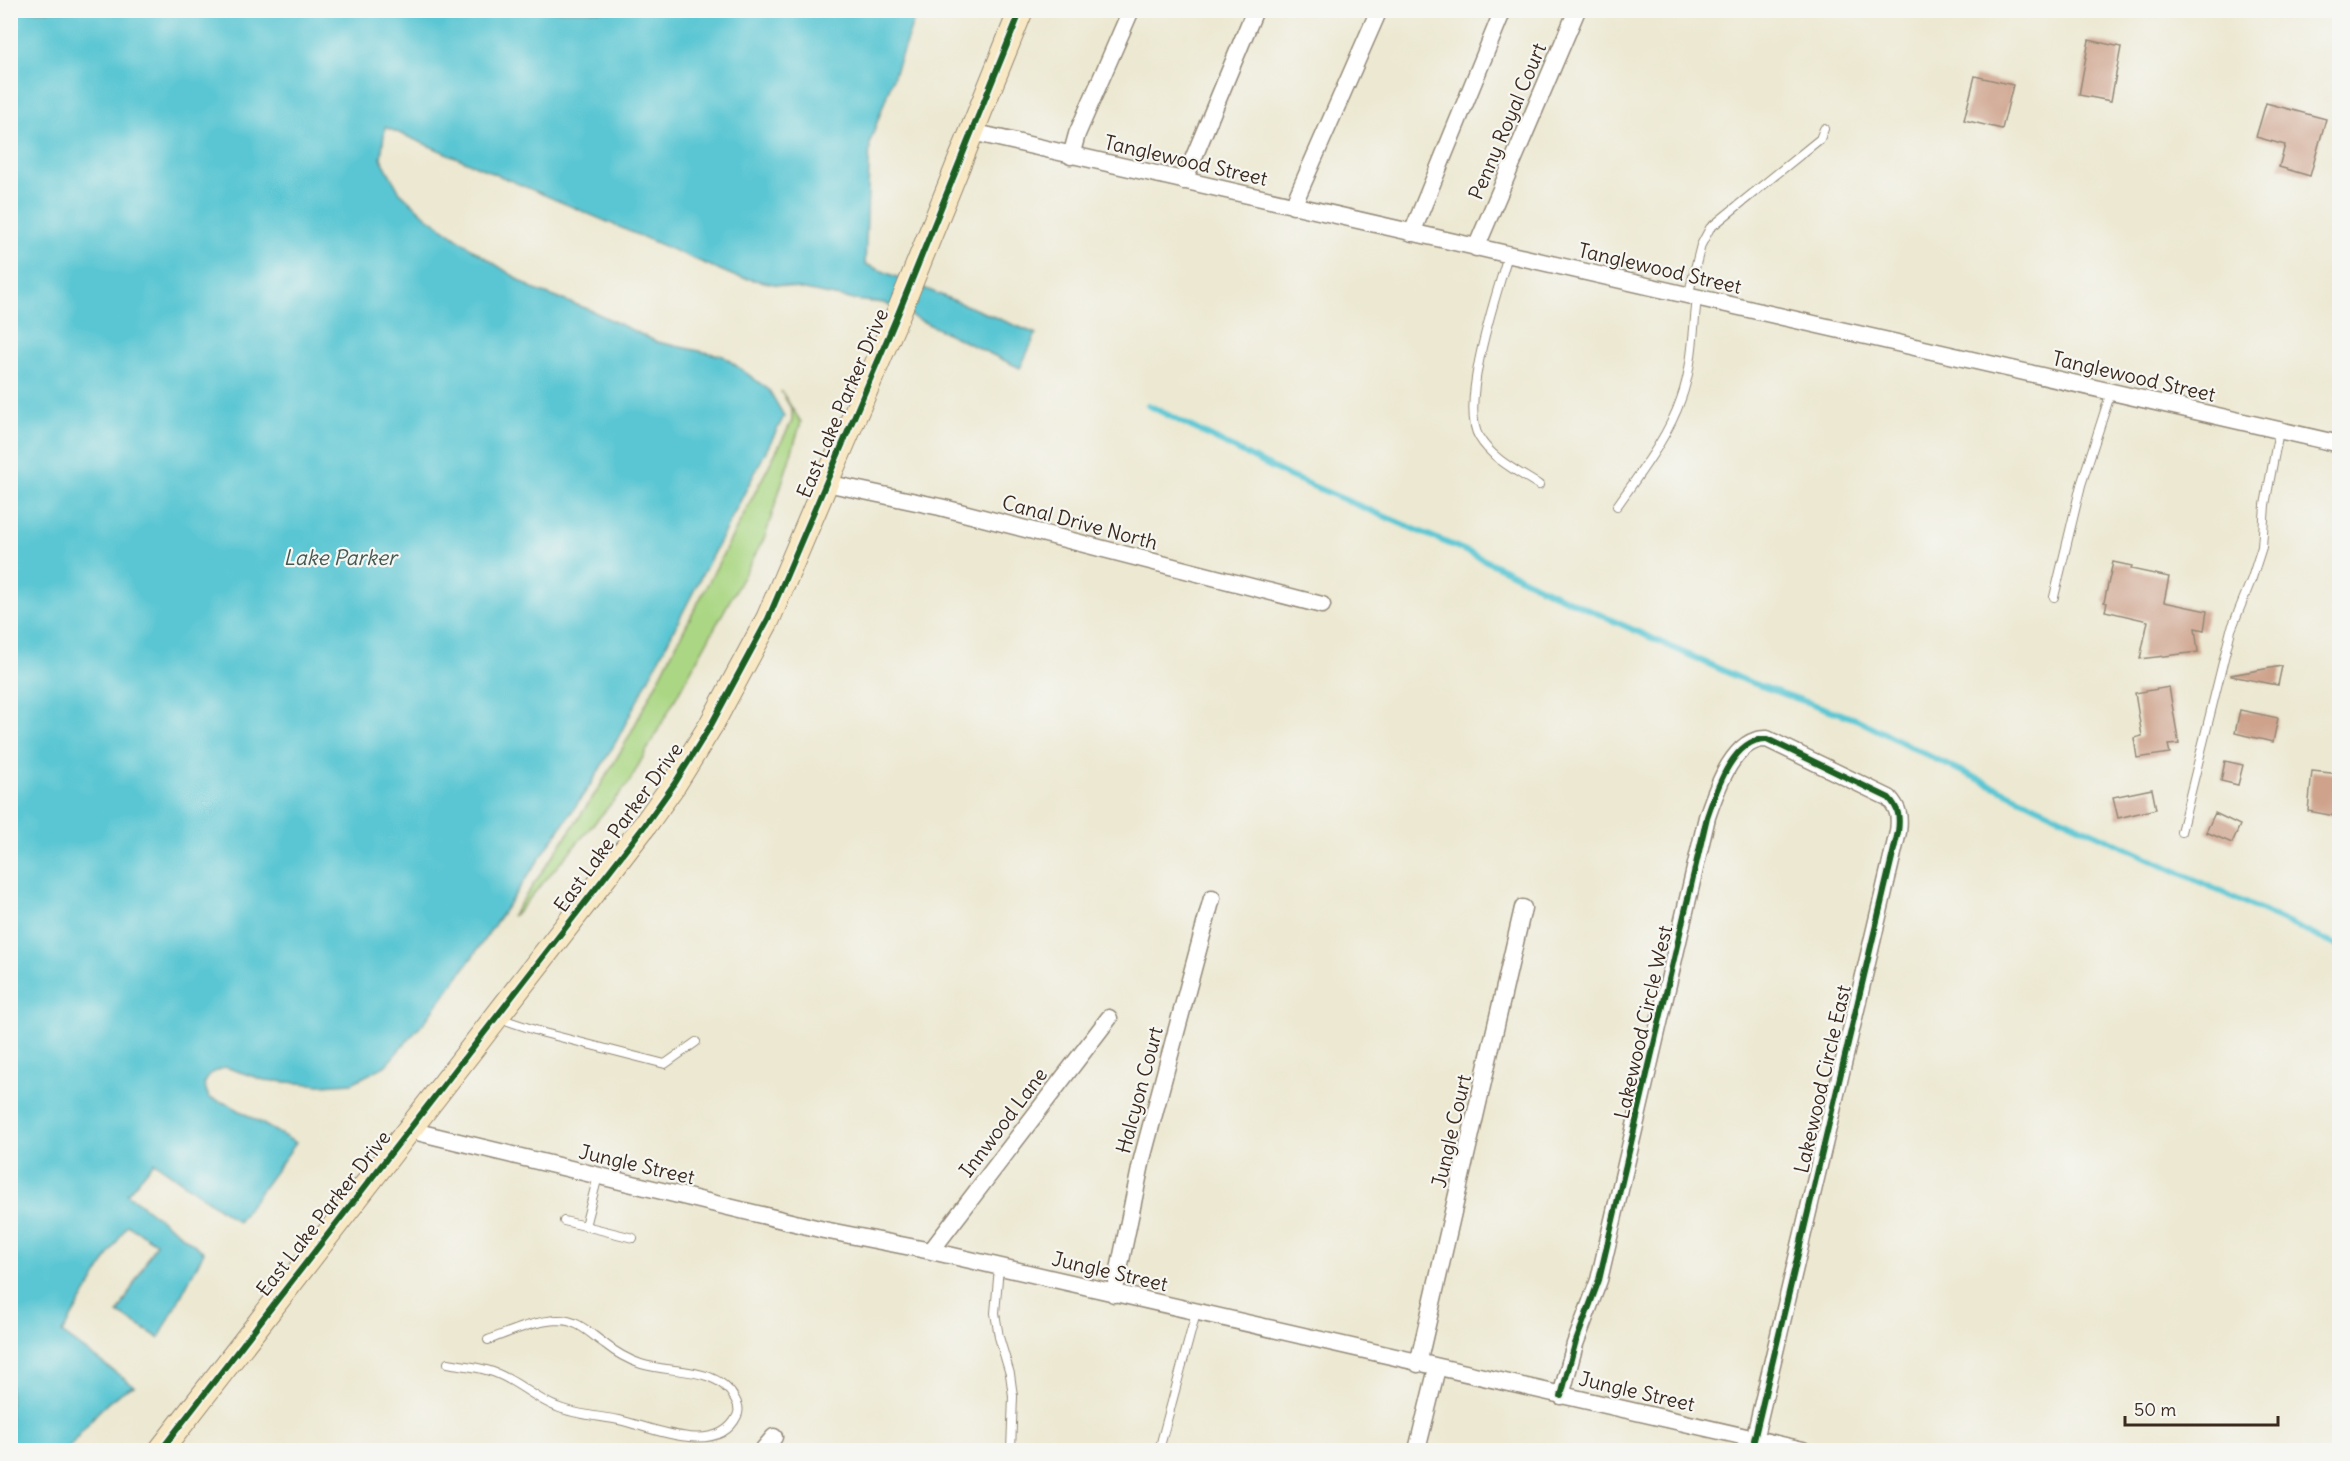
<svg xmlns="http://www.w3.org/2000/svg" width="2350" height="1461" viewBox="0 0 2350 1461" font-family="Delius,sans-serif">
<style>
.green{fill:#abd784;stroke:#738051;stroke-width:1.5}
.water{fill:#5ac6d3;stroke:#4a7878;stroke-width:1.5}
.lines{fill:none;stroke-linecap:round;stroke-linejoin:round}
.stream{stroke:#5ac6d3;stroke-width:6}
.building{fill:#cea28b}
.lane-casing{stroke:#948978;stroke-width:10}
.street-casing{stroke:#948978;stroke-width:19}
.secondary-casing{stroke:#948978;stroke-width:26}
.lane{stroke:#fff;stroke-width:8}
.street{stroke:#fff;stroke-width:16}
.secondary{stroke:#f8e8c3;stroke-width:24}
.cycleway-casing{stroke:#f6f6f2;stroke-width:10}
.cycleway{stroke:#1b5e20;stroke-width:6}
.labels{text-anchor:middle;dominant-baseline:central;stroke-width:4.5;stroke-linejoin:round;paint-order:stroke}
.street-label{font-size:20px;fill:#3b2a1e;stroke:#f6f6f2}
.water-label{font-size:21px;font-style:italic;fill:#445954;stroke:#f6f6f2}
</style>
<rect width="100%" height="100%" fill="#f6f6f2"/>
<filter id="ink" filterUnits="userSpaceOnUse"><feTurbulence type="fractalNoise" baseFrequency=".0167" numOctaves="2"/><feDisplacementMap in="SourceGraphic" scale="12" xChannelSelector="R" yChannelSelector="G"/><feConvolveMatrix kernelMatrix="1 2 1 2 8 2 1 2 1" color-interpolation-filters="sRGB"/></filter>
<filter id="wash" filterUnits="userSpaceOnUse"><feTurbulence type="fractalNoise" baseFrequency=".008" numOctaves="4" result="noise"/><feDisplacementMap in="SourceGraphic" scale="24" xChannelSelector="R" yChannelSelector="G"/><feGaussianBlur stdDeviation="1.35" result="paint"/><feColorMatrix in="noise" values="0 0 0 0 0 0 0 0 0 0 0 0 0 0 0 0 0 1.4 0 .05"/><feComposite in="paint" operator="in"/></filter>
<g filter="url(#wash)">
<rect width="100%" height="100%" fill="#ece8d1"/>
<path class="green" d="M781 391 801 422 765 537 628 784 517 913 512 916 599 788 625 744 792 421V410Z"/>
<path class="water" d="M10 11H917L870 142 865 264 1036 334 1020 368 884 303 855 300 734 276 385 127 381 158 399 191 426 216 478 253 535 290 588 309 657 342 723 356 769 390 784 416 617 740 592 782 473 956 426 1020 385 1066 352 1083 321 1085 264 1080 225 1067 210 1074 204 1084 209 1098 228 1104 296 1143 238 1222 154 1162 127 1194 204 1252 159 1338 118 1313 156 1243 127 1225 62 1333 134 1386C105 1398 86 1426 67 1450H10Z"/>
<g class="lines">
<path class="stream" d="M1148 405 1289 476 1466 551 1550 592 1744 680 1858 720 1937 760 2340 947"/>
</g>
<g id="blocks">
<path class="building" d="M2089 40 2121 47 2111 101 2079 95Z
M1975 76 2013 85 2002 129 1964 120Z
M2266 103 2326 119 2310 176 2279 167 2285 145 2256 137Z
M2113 562 2132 566 2131 569 2169 577 2164 602 2207 611 2204 630 2195 628 2198 652 2140 659 2148 621 2105 611 2107 603 2104 602Z
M2282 666 2278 685 2231 676V675Z
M2169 687 2179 744 2168 745 2170 753 2137 758 2134 738 2142 736 2135 693Z
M2240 710 2278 718 2273 742 2235 733Z
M2225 761 2243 765 2238 785 2221 781Z
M2312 771 2340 774V817L2308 811Z
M2152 789 2156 809 2118 818 2113 797Z
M2215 813 2240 825 2232 843 2206 832Z"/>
</g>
</g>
<g filter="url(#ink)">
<use href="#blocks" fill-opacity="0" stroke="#948978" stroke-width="1.5"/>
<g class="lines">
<g class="lane-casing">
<path id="lane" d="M1508 255C1497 293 1459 404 1479 437 1492 459 1517 471 1539 485
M1688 296 1701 245 1710 228 1820 139 1824 129
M1617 506C1640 473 1668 437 1681 399 1693 366 1693 331 1697 298
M2054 597 2081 485 2111 392
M2181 832 2231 630 2252 578 2262 547 2265 505 2279 431
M499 1018 544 1033 665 1064 696 1042
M598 1176 585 1226 633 1238
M564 1221 585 1226
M999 1267 995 1313 999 1337 1010 1374 1013 1396 1011 1450
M448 1363C463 1366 479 1367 493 1372 515 1379 535 1399 557 1407 576 1415 599 1416 619 1420 651 1427 717 1458 737 1416 740 1410 738 1404 735 1399 717 1365 672 1374 641 1364 629 1360 615 1352 605 1344 589 1333 579 1320 558 1320 533 1321 510 1332 488 1340
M1159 1450 1196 1313"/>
</g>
<g class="street-casing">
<path id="street" d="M972 132 2340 444
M1071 156 1077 134 1131 10
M1184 181 1255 10
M1293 206 1379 10
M1412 233 1503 10
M1476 248 1577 10
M826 483 940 507 1322 605
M409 1130 824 1230 931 1251 1803 1450
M931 1251 1109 1018
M1114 1294 1142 1159 1212 898
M1418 1364 1523 908
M1561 1396 1575 1344 1599 1280 1707 817C1716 791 1733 737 1767 739L1889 798C1899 809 1900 817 1898 832L1754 1440
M763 1450 774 1437
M1417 1450 1437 1368"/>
</g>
<g class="secondary-casing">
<path id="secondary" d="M161 1450 645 825 675 783 711 725 768 619 898 314 1021 10"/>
</g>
<use href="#lane" class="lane"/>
<use href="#street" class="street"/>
<use href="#secondary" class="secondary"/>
<g class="cycleway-casing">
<path id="cycleway" d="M1561 1396 1575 1344 1599 1280 1707 817C1716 791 1733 737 1767 739L1889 798C1899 809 1900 817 1898 832L1754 1440
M161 1450 645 825 675 783 711 725 768 619 898 314 1021 10"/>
</g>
<use href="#cycleway" class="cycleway"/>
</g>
</g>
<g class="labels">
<g class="street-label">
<text transform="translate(1507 121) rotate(-67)">Penny Royal Court</text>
<text transform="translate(1186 160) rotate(13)">Tanglewood Street</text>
<text transform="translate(1660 268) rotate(13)">Tanglewood Street</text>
<text transform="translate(2134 376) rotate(13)">Tanglewood Street</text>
<text transform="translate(842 403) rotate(-67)">East Lake Parker Drive</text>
<text transform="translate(1080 522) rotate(15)">Canal Drive North</text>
<text transform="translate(618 827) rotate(-54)">East Lake Parker Drive</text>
<text transform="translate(1643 1022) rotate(-77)">Lakewood Circle West</text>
<text transform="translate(1822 1079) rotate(-77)">Lakewood Circle East</text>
<text transform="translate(1139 1090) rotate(-75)">Halcyon Court</text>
<text transform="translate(1003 1122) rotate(-53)">Innwood Lane</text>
<text transform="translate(1451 1131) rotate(-77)">Jungle Court</text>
<text transform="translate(637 1164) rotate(13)">Jungle Street</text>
<text transform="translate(323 1213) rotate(-52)">East Lake Parker Drive</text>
<text transform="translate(1110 1271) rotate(13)">Jungle Street</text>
<text transform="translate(1637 1391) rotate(13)">Jungle Street</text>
</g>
<g class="water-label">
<text x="340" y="557">Lake Parker</text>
</g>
</g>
<rect width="2350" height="1461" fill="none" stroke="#f6f6f2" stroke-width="36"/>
<path d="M2125 1416v9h153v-9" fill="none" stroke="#3b2a1e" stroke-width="3"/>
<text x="2134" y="1416" font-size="18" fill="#3b2a1e" stroke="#f6f6f2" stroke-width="4.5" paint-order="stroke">50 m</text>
</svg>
